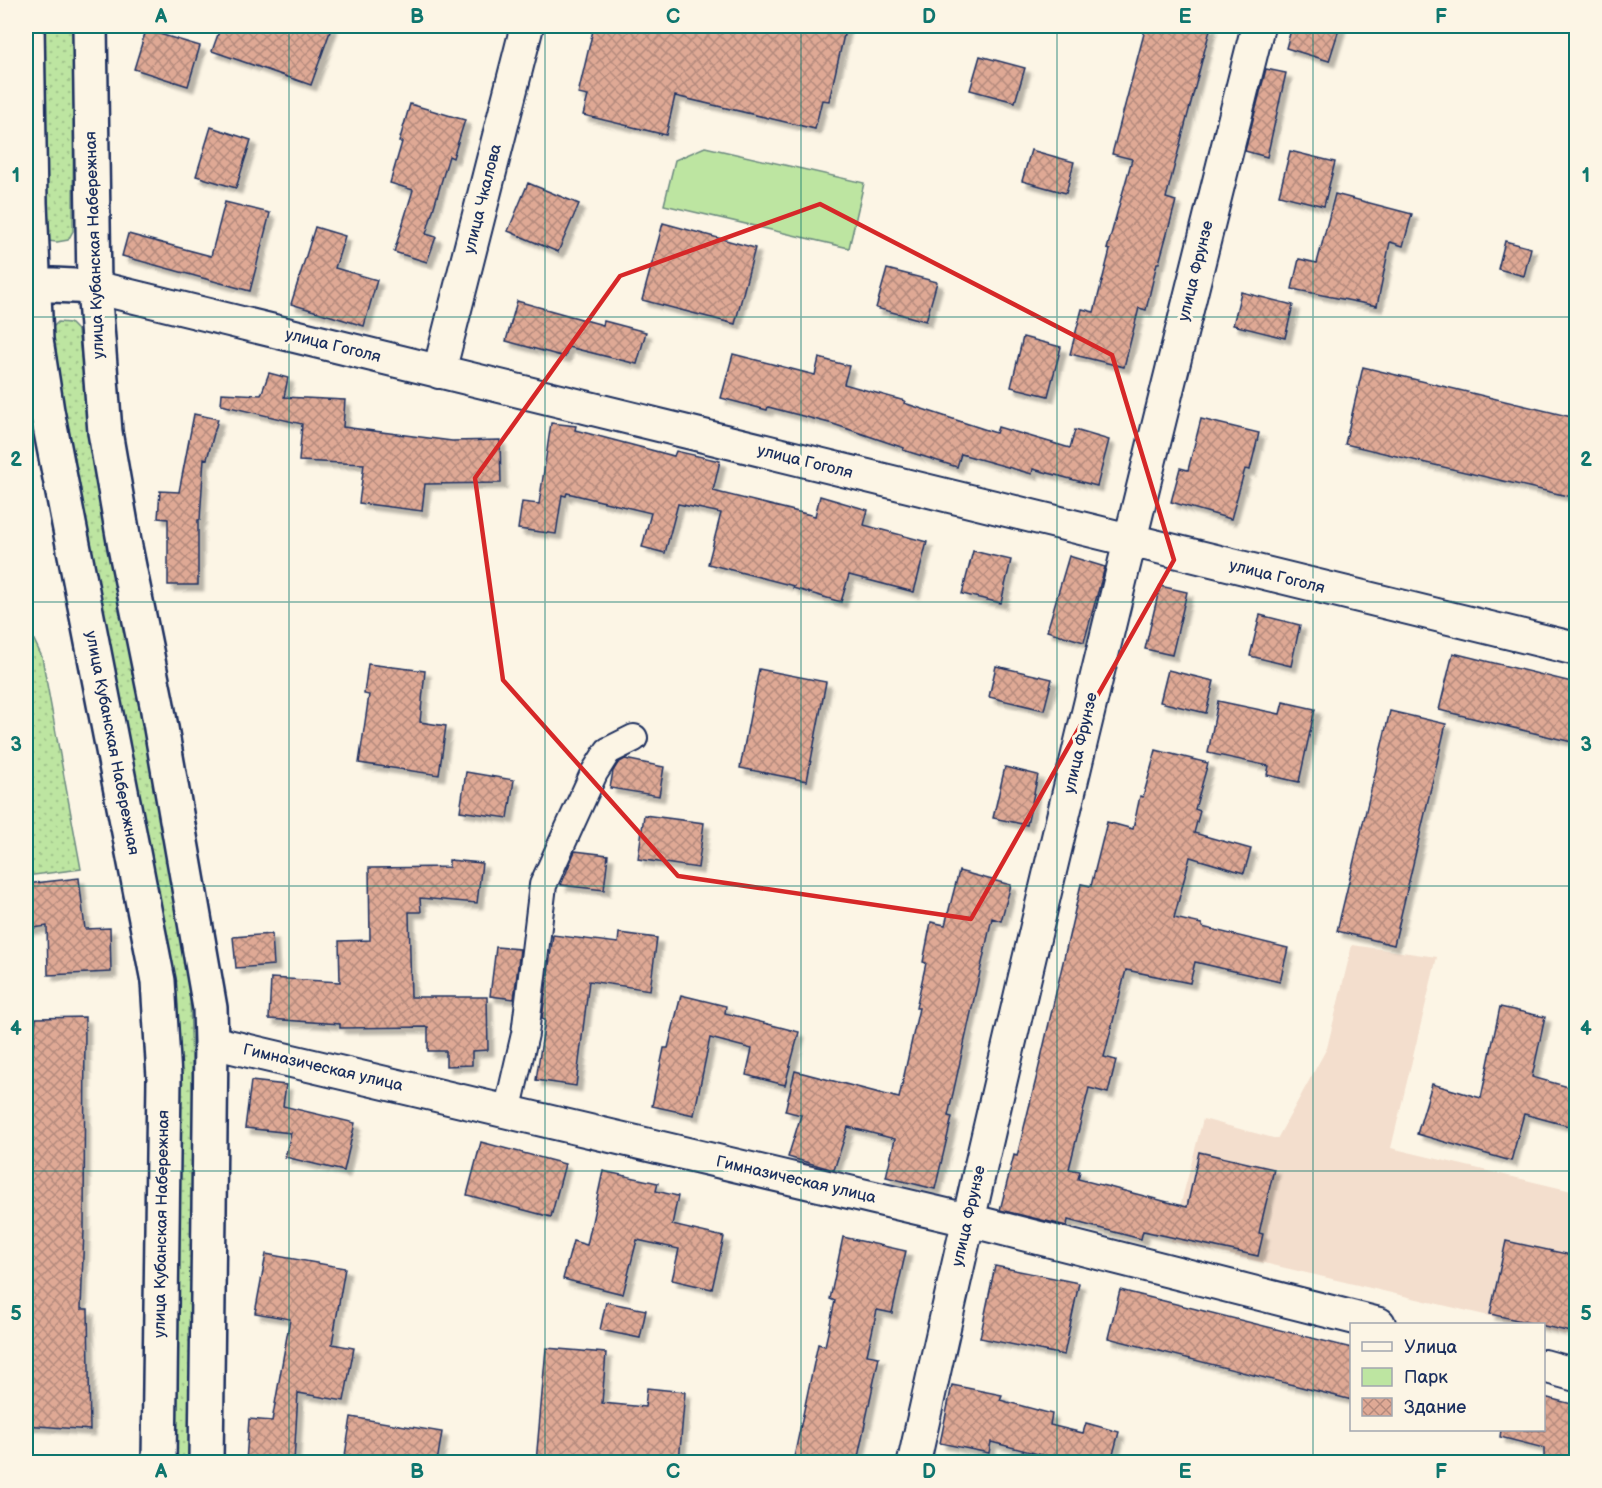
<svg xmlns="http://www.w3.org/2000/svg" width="1602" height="1488" viewBox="0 0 1602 1488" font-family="'Balsamiq Sans',sans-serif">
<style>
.built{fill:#f3decd}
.grass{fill:url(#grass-dots);stroke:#6c8a80;stroke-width:1.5}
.park{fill:#bde5a1;stroke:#6c8a80;stroke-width:1.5}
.building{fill:url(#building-cross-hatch);stroke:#1b2f5e;stroke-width:1.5;filter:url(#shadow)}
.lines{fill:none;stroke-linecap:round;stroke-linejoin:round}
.minor-casing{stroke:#1b2f5e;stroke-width:30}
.tertiary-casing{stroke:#1b2f5e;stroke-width:36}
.secondary-casing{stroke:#1b2f5e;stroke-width:38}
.minor{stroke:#fcf5e5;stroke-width:26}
.tertiary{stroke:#fcf5e5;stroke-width:32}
.secondary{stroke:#fcf5e5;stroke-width:33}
.marked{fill:none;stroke:#d62828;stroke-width:4.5;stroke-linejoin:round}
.grid{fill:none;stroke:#0f766e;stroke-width:1.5;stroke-opacity:0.55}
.labels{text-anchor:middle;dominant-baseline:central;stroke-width:6;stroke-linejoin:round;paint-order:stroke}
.street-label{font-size:16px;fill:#1b2f5e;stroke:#fcf5e5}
.neatline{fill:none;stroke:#0f766e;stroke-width:2}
.grid-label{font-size:20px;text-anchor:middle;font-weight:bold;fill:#0f766e}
</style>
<defs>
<pattern id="grass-dots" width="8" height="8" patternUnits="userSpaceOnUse" patternTransform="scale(1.5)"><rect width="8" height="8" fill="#bde5a1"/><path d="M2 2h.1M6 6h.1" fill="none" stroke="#a2c58d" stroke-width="1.8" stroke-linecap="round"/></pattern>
<pattern id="building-cross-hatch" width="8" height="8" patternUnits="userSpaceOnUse" patternTransform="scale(1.5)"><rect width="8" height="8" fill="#dfa995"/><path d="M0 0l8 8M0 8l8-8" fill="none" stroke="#b48a7d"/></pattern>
<filter id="shadow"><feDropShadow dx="5.5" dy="5.5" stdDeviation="1.5" flood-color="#0004"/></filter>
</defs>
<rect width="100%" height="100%" fill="#fcf5e5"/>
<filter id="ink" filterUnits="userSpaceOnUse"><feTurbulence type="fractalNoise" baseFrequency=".0167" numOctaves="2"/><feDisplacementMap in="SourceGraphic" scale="12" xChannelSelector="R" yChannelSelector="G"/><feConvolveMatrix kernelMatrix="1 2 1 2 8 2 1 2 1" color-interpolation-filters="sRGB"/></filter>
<g filter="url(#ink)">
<path class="built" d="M1352 945 1437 957 1391 1148 1576 1192V1337L1544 1329V1324H1523L1171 1241 1203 1119 1277 1139 1327 1048Z"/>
<path class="grass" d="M39 26H74L73 231 68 240 57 242 48 241Z
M58 322 70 323 78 331 92 442 173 877 190 996 194 1136 190 1462H177L173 1439 144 835 67 425 51 353 52 328Z
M26 623 42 657 81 869 26 876Z"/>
<path class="park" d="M705 147 864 183 849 248 664 205 675 160Z"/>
<path class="building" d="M221 26H332L311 85 212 51Z
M594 26H846L829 101 822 100 815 129 675 96 666 135 583 115 588 96 578 94Z
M1146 26H1211L1166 198 1176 201 1159 263H1157L1146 310 1139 308 1124 367 1070 354 1082 309 1094 312 1110 250 1107 249 1132 159 1112 154Z
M1292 26H1340L1329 61 1286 48Z
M146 30 200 46 188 86 134 69Z
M980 56 1025 68 1015 102 970 90Z
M1266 69 1286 73 1267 157 1245 151Z
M410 104 465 120 453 158 449 156 426 234 436 237 427 262 394 252 413 190 390 183 402 142H399Z
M211 127 251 140 236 188 196 176Z
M1031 150 1074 162 1066 193 1022 181Z
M1290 151 1335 162 1324 206 1279 195Z
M528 183 579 204 558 252 508 231Z
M1335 194 1412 214 1403 246 1390 242 1377 306 1292 289 1299 259 1317 263Z
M225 202 270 213 250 291 122 256 128 234 211 256Z
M663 223 755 248 735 324 642 300Z
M315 227 345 236 335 268 377 280 364 326 291 304Z
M1505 241 1531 248 1524 276 1498 269Z
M887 269 937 282 926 321 876 308Z
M1241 292 1293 305 1285 338 1233 325Z
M517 301 603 325 604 321 646 332 637 364 568 347 565 357 506 341Z
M1023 337 1061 347 1048 396 1011 387Z
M733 354 815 375 819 358 849 366 844 384 905 401 904 403 996 433 998 427 1070 448 1075 430 1109 440 1097 486 1033 469 1032 474 961 454 957 467 903 450 904 448 833 424 768 407 767 410 721 398Z
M1363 367 1576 418V498L1345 444Z
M269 373 288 378 284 397 345 400 343 427 452 441 500 440 501 483 425 484 422 511 359 503 364 464 299 461 302 424 221 405 222 393 261 395Z
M194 414 218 419 207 459 204 458 200 520H198V585H168V519L158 518 160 491 179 492Z
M1201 419 1259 433 1250 470 1245 469 1231 519 1171 502 1180 468 1188 470Z
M551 423 576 426 575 430 674 456 676 451 720 461 713 491 815 516 820 496 868 510 864 525 927 542 914 592 849 575 841 602 793 588 794 586 708 564 721 513 678 504 665 553 642 547 651 513 567 493 566 496 562 495 556 534 518 529 522 502 539 504Z
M973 551 1011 560 1001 603 962 594Z
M1069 556 1105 567 1084 642 1047 631Z
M1160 586 1187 592 1172 655 1145 649Z
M1260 615 1300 625 1291 666 1250 656Z
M1453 653 1576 683V743L1439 710Z
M368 664 425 671 420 722 446 726 439 775 359 763 369 695 364 694Z
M996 666 1052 679 1044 710 989 697Z
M759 669 826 682 807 781 740 768Z
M1168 670 1214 681 1206 713 1160 702Z
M1218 701 1280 714 1283 702 1315 709 1299 782 1267 775 1269 766 1208 753Z
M1390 711 1446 724 1394 945 1337 931Z
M1156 750 1208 763 1195 809 1200 811 1194 833 1251 849 1244 873 1190 857 1174 918 1202 924V927L1288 948 1280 982 1195 962 1190 983 1126 970 1104 1057 1116 1060 1108 1093 1089 1088 1069 1169 1080 1171 1078 1179 1187 1207 1199 1152 1274 1169 1259 1233 1263 1234 1258 1256 1143 1231 1141 1239 1068 1220 1067 1226 1000 1210 1014 1155 1017 1156 1037 1075 1081 884 1091 886 1107 822 1133 829 1140 796 1143 797Z
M625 759 664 767 659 796 610 788 613 771 618 763Z
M1005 767 1038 775 1027 825 993 818Z
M466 772 514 780 508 818 460 811Z
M644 815 704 823 698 868 638 859Z
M575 851 608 855 604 890 561 885Z
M449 860 482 863 477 903 420 898 421 912H409L411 997H487L488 1050 472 1051V1065L446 1066V1051H428V1027L340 1028V1024L269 1019 271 978 340 982 339 941 370 940 369 868 449 867Z
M959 871 1011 885 1001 921 992 918 948 1116 952 1117 935 1189 886 1177 895 1139 848 1127 834 1170 788 1157 801 1115 785 1111 795 1071 899 1098 919 1008H916L926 963 923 962 931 922 945 925Z
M79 878 85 929 110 928 111 972 48 975 47 926 26 929V884Z
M619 933 657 938 650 990 589 981 576 1086 536 1080 545 1020 542 1019 553 935 618 943Z
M272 934 274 965 236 968 233 937Z
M496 947 520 949 514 999 490 996Z
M681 995 726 1006 725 1013 799 1032 785 1085 746 1075 752 1049 710 1038 694 1115 652 1106 664 1048H668Z
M1500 1007 1545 1017 1532 1077 1576 1089V1128L1524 1114 1511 1161 1417 1134 1432 1084 1481 1098Z
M85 1017 84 1230 81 1309H88L90 1430 26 1425V1122L36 1018Z
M251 1081 286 1085 283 1106 355 1123 344 1171 285 1157 291 1133 245 1128Z
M481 1142 565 1164 551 1217 467 1195Z
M603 1171 658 1183 656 1191 678 1196 672 1225 724 1237 712 1289 672 1280 679 1249 637 1240 623 1294 563 1279 573 1241 587 1245Z
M843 1237 906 1251 892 1313 877 1310 867 1355 879 1357 857 1462H793L818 1344 825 1346 835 1301 830 1299Z
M1506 1241 1576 1256V1333L1490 1314Z
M266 1254 345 1268 332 1344 354 1348 344 1401 298 1393 294 1462H246L249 1419 272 1421 290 1319 255 1313Z
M995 1266 1079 1283 1064 1355 980 1338Z
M1120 1290 1352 1348V1400L1108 1338Z
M606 1302 646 1310 640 1338 600 1330Z
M546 1348 606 1353 602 1403 645 1407 647 1388 685 1392 679 1462H637V1458L595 1454 594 1462H536Z
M952 1385 1002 1395 1000 1400 1052 1414 1050 1425 1083 1433 1086 1423 1119 1432 1111 1462H1069L991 1442 989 1453 940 1443Z
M1544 1397 1576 1405V1462H1544V1448L1500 1437 1501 1430H1544Z
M351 1417 442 1432 437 1462H344Z"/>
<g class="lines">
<g class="minor-casing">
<path id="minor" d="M507 1112 525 1034 543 885 594 773 608 751 634 738"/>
</g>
<g class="tertiary-casing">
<path id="tertiary" d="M94 287 1576 649
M439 372 527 26
M211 1042 968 1220 1379 1324
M1544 1366 1576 1375
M914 1462C1020 982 1138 503 1258 26"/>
</g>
<g class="secondary-casing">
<path id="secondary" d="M27 26 30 203 36 340 47 411 158 981 164 1077 159 1462
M90 26 94 287 105 432 125 547 157 705 210 1008 211 1042 206 1462
M33 284 94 287"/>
</g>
<use href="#minor" class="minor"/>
<use href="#tertiary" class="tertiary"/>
<use href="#secondary" class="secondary"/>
</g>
</g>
<path class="marked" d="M820 204 1112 355 1174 560 971 919 678 876 503 680 475 478 620 276Z"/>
<path class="grid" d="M289 26V1462M545 26V1462M801 26V1462M1057 26V1462M1313 26V1462M26 317H1576M26 602H1576M26 886H1576M26 1171H1576"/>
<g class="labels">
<g class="street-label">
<text transform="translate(483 199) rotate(-76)">улица Чкалова</text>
<text transform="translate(95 245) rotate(-92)">улица Кубанская Набережная</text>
<text transform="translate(1196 271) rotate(-76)">улица Фрунзе</text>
<text transform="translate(333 346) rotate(14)">улица Гоголя</text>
<text transform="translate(805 462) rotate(14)">улица Гоголя</text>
<text transform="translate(1277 577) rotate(14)">улица Гоголя</text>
<text transform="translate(112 743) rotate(79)">улица Кубанская Набережная</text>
<text transform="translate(1081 743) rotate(-77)">улица Фрунзе</text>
<text transform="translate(323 1068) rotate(13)">Гимназическая улица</text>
<text transform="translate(796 1180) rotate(13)">Гимназическая улица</text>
<text transform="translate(969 1216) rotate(-77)">улица Фрунзе</text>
<text transform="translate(162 1224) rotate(-89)">улица Кубанская Набережная</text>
</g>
</g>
<rect width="1602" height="1488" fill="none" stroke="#fcf5e5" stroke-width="66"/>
<rect x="1350" y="1323" width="195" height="108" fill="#fcf5e5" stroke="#a2a6af" stroke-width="1.5"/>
<rect x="1362" y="1342" width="30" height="9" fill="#fcf5e5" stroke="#a2a6af" stroke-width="1.5"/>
<text x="1404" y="1353" font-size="18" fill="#1b2f5e">Улица</text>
<rect x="1362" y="1368" width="30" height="18" fill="#bde5a1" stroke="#a2a6af" stroke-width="1.5"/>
<text x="1404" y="1383" font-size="18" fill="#1b2f5e">Парк</text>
<rect x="1362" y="1398" width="30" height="18" fill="url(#building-cross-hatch)" stroke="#a2a6af" stroke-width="1.5"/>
<text x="1404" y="1413" font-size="18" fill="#1b2f5e">Здание</text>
<rect x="33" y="33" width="1536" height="1422" class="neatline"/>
<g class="grid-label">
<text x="161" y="23">A</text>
<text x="417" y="23">B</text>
<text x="673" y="23">C</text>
<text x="929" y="23">D</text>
<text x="1185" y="23">E</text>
<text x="1441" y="23">F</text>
<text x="16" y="182">1</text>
<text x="1586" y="182">1</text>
<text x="16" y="466">2</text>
<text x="1586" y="466">2</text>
<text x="16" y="751">3</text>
<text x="1586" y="751">3</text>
<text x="16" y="1035">4</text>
<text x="1586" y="1035">4</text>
<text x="16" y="1320">5</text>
<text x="1586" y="1320">5</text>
<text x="161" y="1478">A</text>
<text x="417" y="1478">B</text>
<text x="673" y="1478">C</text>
<text x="929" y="1478">D</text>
<text x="1185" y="1478">E</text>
<text x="1441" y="1478">F</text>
</g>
</svg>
